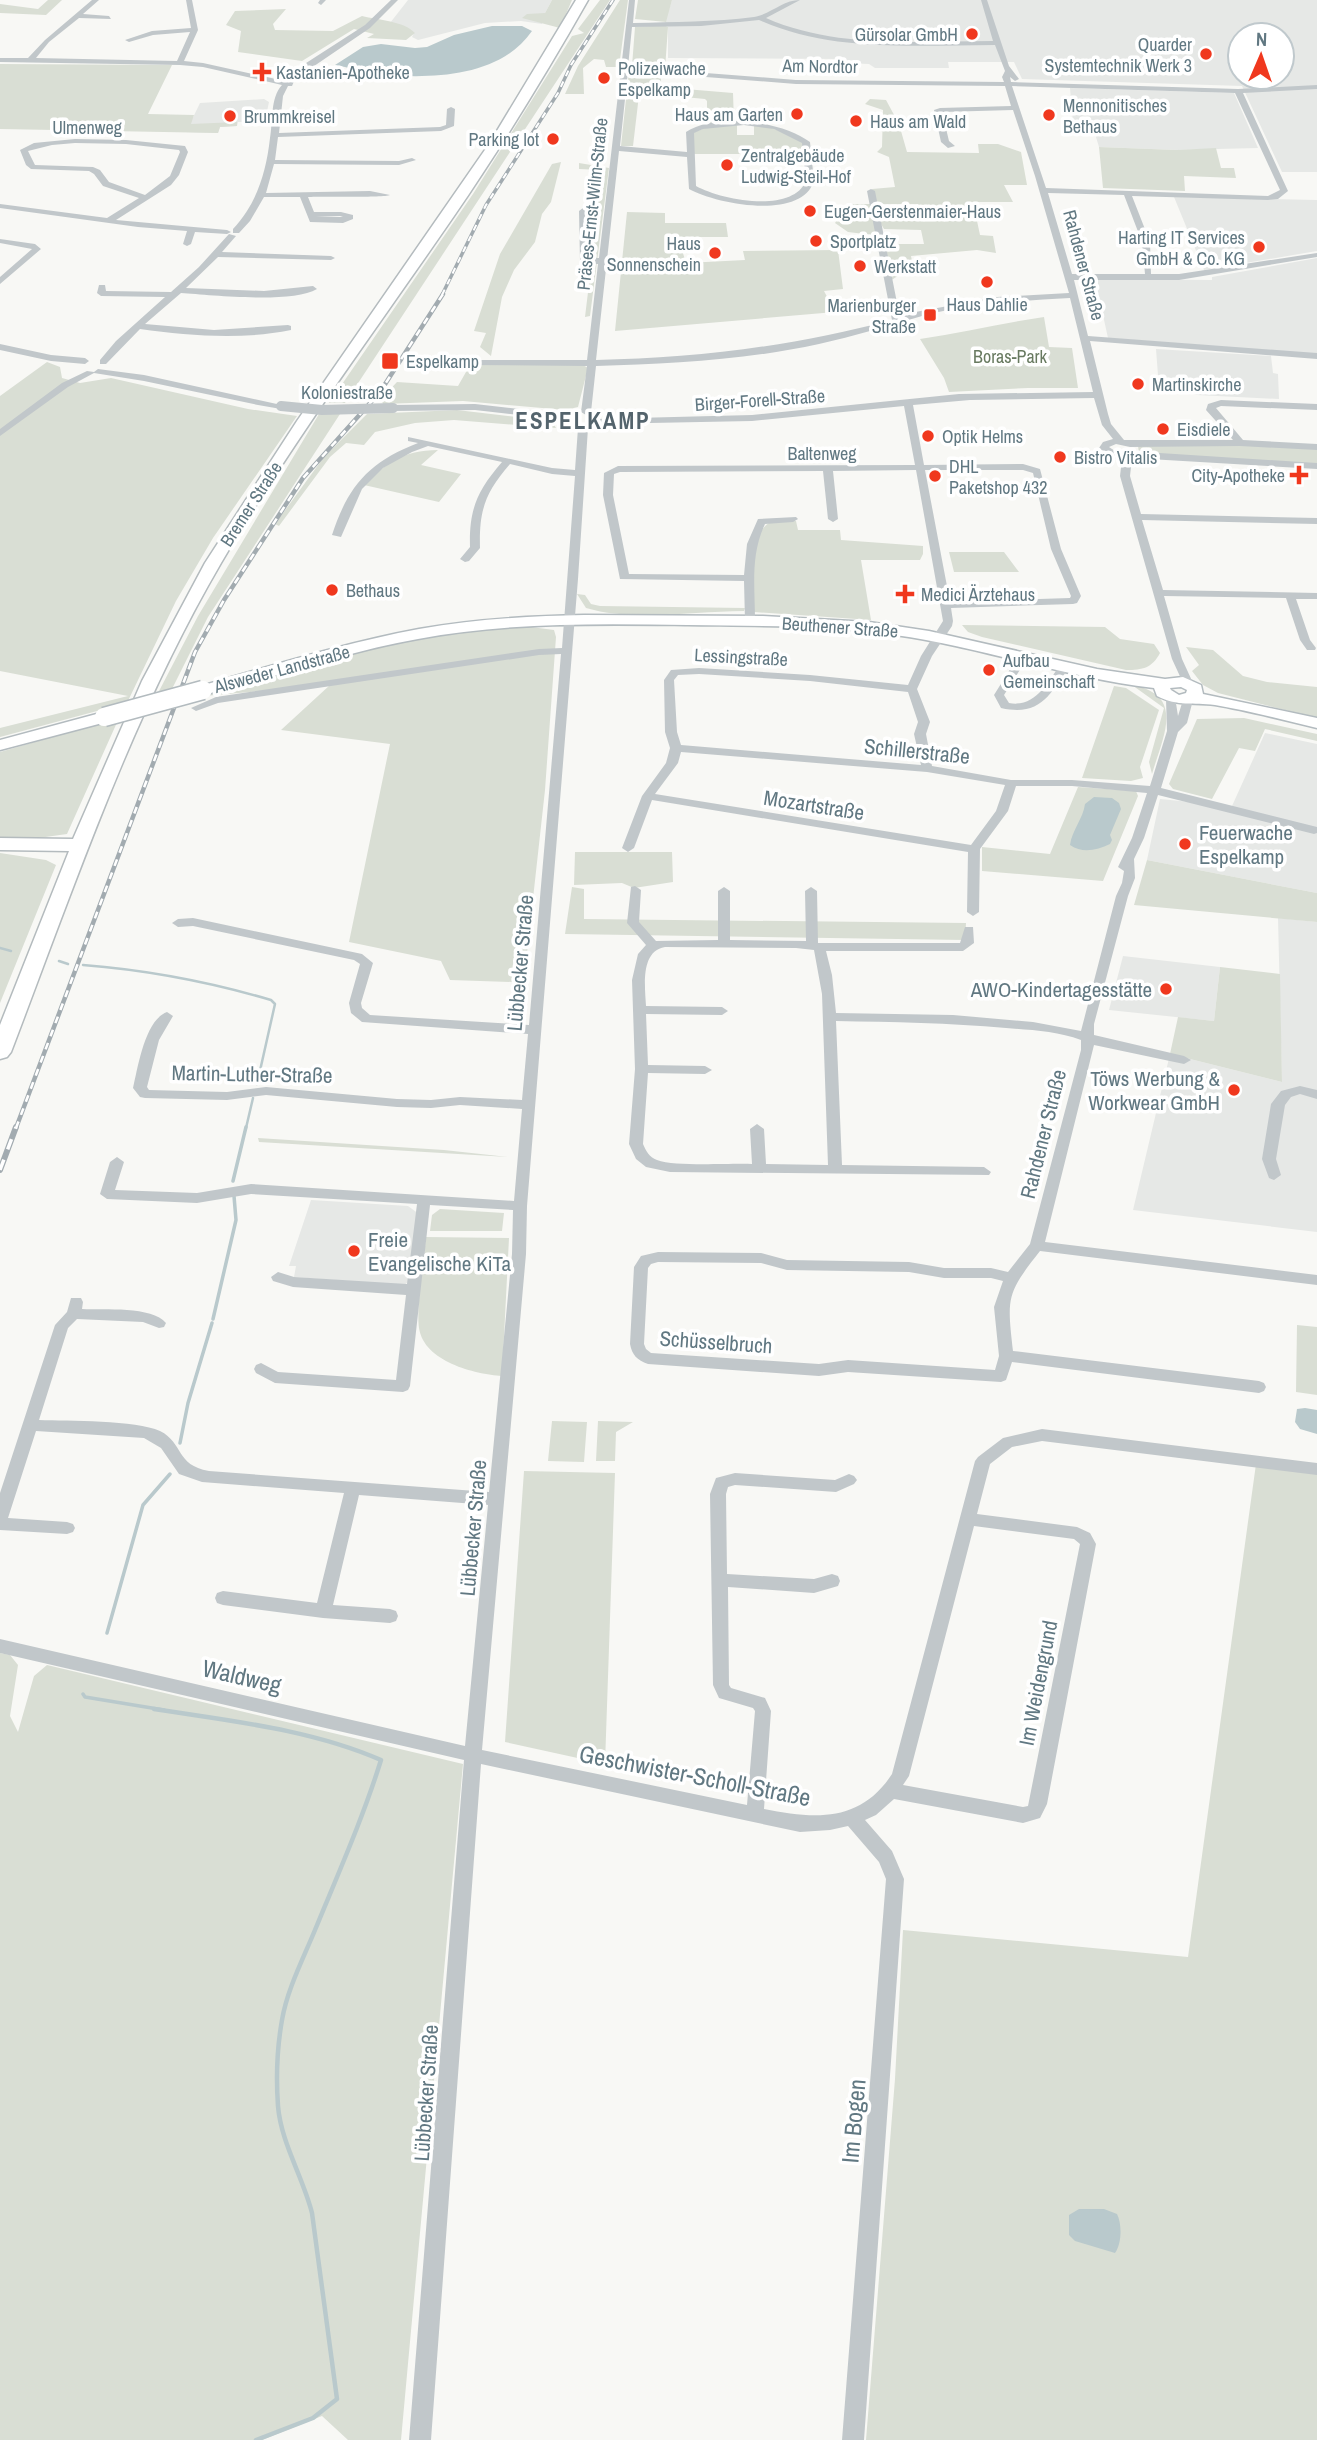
<svg xmlns="http://www.w3.org/2000/svg" width="1317" height="2440" viewBox="0 0 1317 2440" font-family="'Archivo Narrow',sans-serif">
<style>
.built{fill:#e6e8e6;fill-rule:evenodd}
.green{fill:#d9ded4}
.water{fill:#b9c9cc}
.lines{fill:none;stroke-linecap:round;stroke-linejoin:round}
.stream-far2{stroke:#b9c9cc;stroke-width:2.5}
.stream-far1{stroke:#b9c9cc;stroke-width:3.5}
.stream{stroke:#b9c9cc;stroke-width:4.5}
.secondary-casing{stroke:#b3bbbf;stroke-width:3}
.primary-casing{stroke:#b4bbbe;stroke-width:3}
.street{fill:#c1c7ca;fill-rule:evenodd}
.secondary{fill:#fff;fill-rule:evenodd}
.primary{fill:#fff;fill-rule:evenodd}
.rail-far2-casing{stroke:#a2abb0;stroke-width:3.5}
.rail-far1-casing{stroke:#a2abb0;stroke-width:4.5}
.rail-casing{stroke:#a2abb0;stroke-width:6}
.rail-far2{stroke:#fff;stroke-width:2;stroke-dasharray:6;stroke-linecap:butt}
.rail-far1{stroke:#fff;stroke-width:2.5;stroke-dasharray:7;stroke-linecap:butt}
.rail{stroke:#fff;stroke-width:3.5;stroke-dasharray:11;stroke-linecap:butt}
.secondary-bridge-casing{stroke:#b3bbbf;stroke-width:21;stroke-linecap:butt}
.street-bridge{stroke:#c1c7ca;stroke-width:10}
.secondary-bridge{stroke:#fff;stroke-width:18}
.poi-dot{fill:#f0381e;stroke:#fff;stroke-width:2.5}
.labels{text-anchor:middle;dominant-baseline:central;stroke-width:7;stroke-linejoin:round;paint-order:stroke}
.far-poi-label{font-size:18px;fill:#617882;stroke:#fff;text-anchor:start}
.far-street-label{font-size:18px;fill:#617882;stroke:#fff}
.far-park-label{font-size:18px;fill:#687a60;stroke:#fff}
.street-label{font-size:21px;fill:#617882;stroke:#fff}
.poi-label{font-size:21px;fill:#617882;stroke:#fff;text-anchor:start}
.far-district-label{font-size:23px;font-weight:bold;letter-spacing:2px;fill:#54646d;stroke:#fff}
.near-street-label{font-size:24px;fill:#617882;stroke:#fff}
</style>
<rect width="100%" height="100%" fill="#f8f8f5"/>
<path class="built" d="M408 0H552L545 13 542 24 521 21 485 23 418 40 412 37 414 33 390 23Z
M672 0H1317V172H1282L1242 86 1022 79 1014 62H948L949 68H875L869 64 845 63 844 59 668 58V27L664 25ZM1240 35H1282V77H1240Z
M1070 88 1234 93 1258 148 1177 150 1099 147 1092 124 1073 123Z
M264 99 269 102 265 121 238 122 237 126 220 127 218 133 186 132 200 103Z
M1174 197 1317 200V251L1204 270Z
M1317 258V354L1108 338 1095 279 1212 280V277Z
M1156 349 1271 356 1273 373 1278 374 1279 399 1197 395 1158 375Z
M1265 733 1317 744V893L1147 860 1160 799 1232 806Z
M1278 918 1317 922V1232L1133 1210 1170 1054 1282 1082Z
M1123 956 1220 967 1214 1021 1109 1010Z
M311 1200 408 1206 419 1214 410 1281 404 1285 294 1277 296 1266H289Z"/>
<path class="green" d="M48 0H62L46 15 0 13V4L38 9Z
M552 0H572L560 28 522 18 527 14 545 13Z
M600 0H610L345 403H329L473 194 572 36 584 33 578 29Z
M620 0H628L619 67H606L604 60 594 59 583 68 584 94H565L578 66Z
M638 0H672L666 22 635 19Z
M286 9 273 24 275 30 333 31 362 16C378 20 404 21 415 33L406 40 367 38 374 34 354 29 302 61 238 52 241 31 226 25 235 11Z
M664 25 668 27 665 69 632 66 635 27Z
M0 64 172 65 148 114 194 115 191 124 237 122V126L220 127 218 133 0 129Z
M629 71 661 73V87L733 93 734 123 707 126V101L705 99 684 97 683 92 639 95 633 146H621Z
M870 99 886 100 899 124 907 152 979 153 978 144H998L1021 152 1027 185H1004L1013 202H973L980 235 993 236 996 253 977 250 911 256 913 266 890 281 883 244H924L921 230 884 229 878 219 921 218 918 204H875L872 189 895 187 889 157 877 152 882 147 883 110 865 104Z
M737 125V135H754V125L769 127 801 139 805 150 794 154H692V133L705 128Z
M1099 147 1177 150 1216 148 1221 168H1234L1236 178 1184 176 1185 191 1103 188Z
M561 162 551 202 542 214 535 242 514 270 502 297 491 356 480 347 486 333 474 331 500 254 552 164Z
M579 163 609 168 590 316 585 317 592 259 590 258 597 196 600 194 601 170 579 169Z
M848 204H870L878 239H874L873 235 848 232 835 223Z
M627 212 665 213V223H726L728 237H700L682 250 686 263 745 260 743 251 838 250 843 289 824 291 835 312 615 331Z
M1044 317 1049 347 1072 348 1078 388H1028L949 392 944 378 920 339C962 333 1002 323 1044 317Z
M47 362 60 367 62 378 80 383 111 378 248 409 297 416 213 538 176 601 127 703 0 737V728L128 696 0 671V396Z
M470 365H583L588 368 578 407 565 410 463 401 383 404 381 399 397 382 458 386Z
M457 410 552 421 556 428 454 420 415 423 375 432 364 445 346 443 330 457 279 526 275 524 324 457 367 414Z
M319 414H340L208 617 172 689 158 693 198 616Z
M1236 445 1317 448V464L1139 453 1138 446Z
M438 450 421 465 461 474 439 502 364 485C389 461 402 451 438 450Z
M773 521H796L798 530H840L841 540 923 546V554L920 560H861L871 620 754 612C754 588 746 531 773 521Z
M949 552H1004L1019 572H954Z
M577 594 585 595 591 604 600 606 745 608 744 611C695 611 633 622 586 608Z
M962 625 1105 627 1120 639 1154 644 1160 653C1152 668 1143 670 1126 670L982 637 968 632Z
M523 626 554 630 556 637 545 790 525 971 513 982 450 980 441 961 349 942 390 744 281 730 330 685 192 697 376 645 478 629Z
M1186 647 1213 650 1243 676 1267 682 1317 687V718L1218 693 1203 685 1192 671 1199 665Z
M1132 685C1186 695 1163 736 1152 774L1149 762 1164 708Z
M1114 686 1126 688 1159 710 1140 767 1143 778 1131 781 1082 778Z
M119 718 67 834 24 840 0 839V752Z
M1244 718 1317 734V741L1265 729 1255 751 1239 748 1212 799 1173 789 1169 784 1197 719Z
M1078 787 1136 791 1138 796 1103 881 982 871V847L1050 854Z
M575 852H672L673 882 634 888 622 883 574 885Z
M0 853 46 860 56 865 0 1003Z
M1147 860 1317 893V922L1134 905Z
M572 887 584 889V919L966 923 965 940 565 934Z
M1220 967 1280 974 1282 1082 1170 1054 1178 1017 1214 1021Z
M258 1138 444 1150 508 1157 259 1142Z
M440 1209 504 1213 502 1231H430L432 1215Z
M426 1237 509 1238 502 1376C475 1374 424 1362 419 1328 416 1307 424 1260 426 1237Z
M1297 1325 1317 1327V1395L1296 1392Z
M552 1421 587 1422 584 1462 548 1461Z
M598 1421 633 1422 616 1432 615 1461H596Z
M1256 1464 1317 1471V2440H866L895 2079 903 1930 1188 1957Z
M524 1471 615 1473 605 1764 505 1742Z
M0 1653 10 1655 18 1665 10 1716 18 1732 34 1676 47 1665 463 1764 401 2440H348L322 2416 262 2440H0Z"/>
<path class="water" d="M492 26H522L532 31C499 79 427 79 375 74 359 72 349 67 335 65L363 47 381 44 415 48 427 47 454 35Z
M1094 797 1112 798 1119 803 1121 809 1110 835 1112 840 1110 844C1097 850 1083 854 1070 845 1072 830 1083 819 1085 804Z
M1305 1408 1317 1410V1434L1300 1429 1295 1422 1297 1409Z
M1079 2209H1104L1117 2214C1122 2224 1122 2243 1115 2253L1075 2241 1069 2235V2215Z"/>
<g class="lines">
<path class="stream-far2" d="M0 948 11 951
M59 961 68 964
M83 965C147 970 210 982 271 1000L275 1004 257 1084
M246 1128 253 1098"/>
<path class="stream-far1" d="M233 1181 246 1127
M213 1319 236 1220 234 1196
M180 1443 188 1403 212 1323
M107 1633 143 1505 170 1474
M83 1694 85 1697 164 1710"/>
<path class="stream" d="M154 1709C230 1721 310 1729 381 1760 363 1818 338 1874 315 1930 303 1959 287 1990 282 2020 277 2048 276 2078 278 2106 281 2143 303 2177 312 2213L337 2399 313 2418 256 2440"/>
<g class="secondary-casing">
<path id="secondary" d="M584 615 763 616 869 622 929 631 1097 669 1165 679 1183 677 1201 685 1203 694 1317 718V728C1283 720 1250 711 1215 705 1192 702 1179 707 1157 696L1154 688C1066 678 982 647 895 635 826 625 757 626 688 625 598 624 507 622 418 639 345 652 275 677 203 695L195 690 197 687C271 666 344 643 419 629 474 619 529 616 584 615ZM1181 687 1187 690 1186 693 1179 695 1171 690 1170 688Z
M104 712 110 713 112 717 110 721 0 750V740Z"/>
</g>
<g class="primary-casing">
<path id="primary" d="M576 0H588C546 74 502 146 454 216 375 331 291 443 221 563 131 717 74 887 11 1052L7 1057 0 1059V1025L69 851 0 850V838L73 839 142 681 205 563 297 421 489 144Z"/>
</g>
<path class="street" d="M92 0H99L83 14 109 16 111 19 79 18 49 42 36 58 177 61 190 32 153 35 129 42 125 40 152 31 191 28 186 0H192L198 30 184 61 203 63 285 81 303 65 365 25 391 0H398L370 28 295 79 292 86H288L283 96 279 133 440 127 446 125 447 109 451 107 455 109 454 126 441 131 278 137 275 160 399 161 412 158 416 160 399 165 274 164 266 193 370 191 390 195C383 198 322 196 308 197L314 212H341L353 215V219L343 223 310 222 300 197H264L250 221 239 233H233V229C257 203 266 173 270 138 273 122 270 98 282 85L203 67 180 65 0 62V58H28L45 40ZM340 216 343 217H316Z
M320 0H326L321 5 318 3Z
M629 0H635L633 23C674 22 714 22 754 17 771 14 783 0 800 0L766 18C836 49 919 41 993 41L981 0H987L1009 66 1019 79 1015 81 1010 77 1011 82 1238 89 1317 85V89L1243 93 1288 191 1278 199 1268 200 1132 196 1150 242 1151 274H1179L1317 253V257L1179 280H1074L1088 336 1317 353V359L1090 341 1108 414 1111 424 1124 440H1233L1206 410 1208 404 1221 400 1317 404V410L1221 406 1216 408 1243 440 1317 444V450L1240 446 1130 447 1116 444 1109 447 1118 453 1144 452 1317 463V469L1132 458 1130 476 1141 514 1317 518V524L1142 520 1163 590 1317 593V599H1296L1310 640 1316 648 1315 650H1307L1300 640 1286 598 1164 596 1182 659 1193 683 1192 685H1184L1172 659 1120 476 1122 459 1113 458 1099 448 1103 442 1113 439 1102 425 1094 398 970 400 913 405 924 465 1023 464 1040 469 1061 549 1081 596 1077 603 1073 604 951 608 953 621 952 626 932 656 917 689 930 722 926 734 932 766 1011 780H1072L1150 786 1167 731 1166 699 1167 697H1175L1178 716 1183 700 1188 697 1193 700 1187 723 1178 732 1161 788 1317 827V833L1314 834 1158 795 1144 838 1134 859 1135 878 1128 896 1094 1024V1035L1184 1056 1191 1060 1184 1064 1094 1045 1045 1242 1317 1275V1285L1040 1251C1006 1294 1007 1298 1013 1351L1259 1381 1264 1383 1266 1387 1264 1391 1259 1393 1012 1362 1006 1380 1001 1382 848 1372 819 1376 648 1364C637 1360 632 1355 630 1344L634 1267 641 1256 658 1252 761 1253 787 1260 909 1262 944 1268H991L1008 1272 1030 1244 1081 1050V1040C1057 1031 1031 1030 1006 1028 949 1023 893 1022 836 1021L842 1165 984 1167 991 1172 989 1175 670 1172 646 1167 636 1159 629 1144 635 1069 632 980 638 954 646 945 627 923 631 887 635 886 641 890 639 922 656 941 718 940V891L724 887 730 891V940L806 941 805 891 811 887 817 891 818 943H960L965 927H973L974 943 963 951H826L832 975 836 1013 953 1015 1033 1022 1081 1031 1116 896 1122 883 1124 871 1118 867 1132 838 1147 793 1072 786H1016L1008 811 980 849 979 912 973 916 967 912 968 852 652 800 634 848 628 852 622 848 642 796 666 763 670 748 665 732 664 680 671 670 699 668 810 675 908 685 921 656 943 621 916 470 833 471 838 519 833 522 828 519 823 471 620 472 614 474 613 495 629 574 744 575 747 544 758 519 796 517 798 519 793 522 765 524C750 555 755 588 755 621L750 624 745 621 744 581 620 579 603 495 604 473 618 466 915 465 904 406 752 421 599 424 594 421 596 419 752 415 959 394 1093 392 1070 298C1021 301 970 303 922 316 888 326 854 336 819 344 746 360 670 364 596 366L591 412 586 415 581 412 587 366 464 365 463 363 467 360H587L598 264H584L580 261 579 211 587 205 594 207 587 212 588 258H599ZM759 20C832 53 917 45 995 45L1005 71 1002 77 1004 82 796 80 628 67 632 27 701 26ZM628 71 796 84 1005 86 1011 106 940 108 934 110 941 142 948 148 955 146 949 141 942 112 1013 110 1035 176 1069 293 997 297 910 313 900 318 875 191 871 189 867 191 892 320C794 346 697 358 596 360L619 151 687 157 689 189C716 204 801 221 814 181L810 142C781 121 717 112 686 132L687 152 620 146ZM1012 86 1235 93 1280 190 1268 196 1046 188ZM744 125 774 129 802 143 806 181C792 214 721 200 696 186L694 133 703 129ZM1048 193 1124 195 1142 242 1145 274H1072ZM925 470H1023L1033 473 1051 549 1071 596 1070 598 950 602ZM699 674 810 681 908 692 918 722 914 734 921 765 681 745 677 732 674 680 678 675ZM681 752 927 772 1005 785 996 811 971 845 655 794 678 763ZM665 947 796 948 814 950 822 994 828 1165 766 1164 764 1129 757 1124 750 1129 752 1164C729 1163 676 1167 657 1160 649 1157 646 1151 643 1144L648 1073 705 1074 712 1070 705 1066 648 1065 646 1014 722 1015 728 1011 722 1007 646 1006C645 987 640 951 665 947ZM658 1262 761 1263 787 1270 909 1272 944 1278H991L1003 1281 994 1307 999 1356 995 1370 848 1360 819 1364 651 1353 646 1349 644 1344 648 1268 651 1264Z
M75 139 126 140 185 146 188 152 179 175 171 185 116 220 227 230 231 232 227 234 195 232 191 244 187 246 183 244 187 231 138 227 0 208V204L107 218 139 198 103 186 94 174 89 171 31 169 26 165 20 150 34 143ZM75 143 126 144 179 150 180 152 170 176 145 195 109 182 100 170 93 167 35 165 28 151 52 145Z
M229 234 236 236 222 252 331 256 335 258 331 260 218 257 186 288 264 291 313 286 317 289C292 304 212 295 181 293L145 324 214 330 288 325 291 326V330C242 340 190 336 140 329L106 364H100V360L116 341 165 297 101 296 97 293 99 285H105L106 291 171 292 199 267Z
M0 239 35 244 41 249 0 284V277L32 249 0 243Z
M0 344 51 355 85 358 89 361 85 364 51 361 0 350Z
M98 369 144 375 286 406 281 409 258 405 144 381 94 373 68 387 0 436V429L62 383 87 371 94 372Z
M475 404 564 414 569 417 564 420 475 410 393 411 388 408 393 405Z
M583 425 588 428 578 579 527 1206 526 1254 482 1750 747 1805 755 1711 753 1708 719 1698 713 1685 710 1494 716 1478 735 1473 835 1480 849 1474 854 1476 857 1480 854 1484 836 1492 735 1485 728 1487 726 1494 727 1574 814 1579 832 1574 838 1576 840 1581 838 1586 814 1593 728 1587 729 1685 731 1688 765 1698 771 1711 764 1809C815 1819 860 1823 892 1774L975 1461 978 1457 1003 1438 1042 1429 1317 1463V1475L1042 1441 1012 1447 990 1464 977 1514 1077 1527 1090 1533 1096 1544 1047 1804 1040 1818 1023 1823 894 1799 876 1815 865 1820 892 1851 904 1879 864 2440H842L886 1879 879 1862 848 1826 830 1830 800 1832 481 1764 431 2440H409L464 1760 0 1653V1639L465 1746 488 1505 359 1495 333 1605 390 1609 396 1611 398 1616 396 1621 390 1623 323 1618 223 1605 217 1603 215 1598 217 1593 223 1591 317 1603 344 1493 202 1482 179 1474 161 1448 144 1438 36 1431 8 1518 67 1522 73 1524 75 1528 73 1532 67 1534 0 1530V1493L55 1325 67 1312 71 1298H81L83 1302 82 1309C104 1310 152 1306 166 1323L164 1327 159 1328 143 1322 77 1319 68 1328 39 1420C68 1421 136 1420 160 1431 184 1443 175 1465 209 1471L489 1492 512 1254 513 1210 430 1205 410 1386 408 1390 403 1392 275 1383 256 1373 254 1369 256 1365 261 1363 278 1372 396 1380 406 1295 293 1287 273 1281 271 1277 278 1272 294 1277 407 1284 417 1204 251 1194 197 1203 107 1199 100 1194 110 1162 117 1157 124 1162 115 1190 197 1193 251 1184 514 1201 522 1109 460 1105 431 1108 397 1107 266 1095 227 1100 145 1098 140 1097 133 1088C138 1067 145 1020 167 1012L173 1016 159 1040 147 1087 149 1090 227 1092 266 1087 397 1099 431 1100 460 1097 522 1100 528 1034 362 1022 351 1013 349 1003 360 964 354 960 193 926 178 927 172 923 178 919 193 918 362 954 373 963 361 1003 362 1008 370 1015 529 1025 561 654 539 655 218 703 196 711 191 708 216 697 539 649 562 648 575 476 552 474 510 464C485 493 479 510 480 548L469 561 465 562 460 559 470 547C469 509 477 491 502 462L428 446 412 452 383 468 362 489 341 537 332 535C348 486 369 462 418 443L408 441V437L552 468 575 470 578 428ZM974 1526 1074 1539 1080 1544 1028 1806 1023 1807 903 1785 909 1776Z
M1023 654 1028 657 1004 695 1009 703C1036 708 1047 682 1061 664L1065 663 1070 666C1050 694 1041 717 1001 708L994 695 1019 655Z
M1300 1086 1317 1090V1099L1300 1094 1291 1097 1285 1105 1276 1159 1281 1175 1274 1180 1269 1178 1262 1159 1271 1104 1281 1091Z"/>
<use href="#secondary" class="secondary"/>
<use href="#primary" class="primary"/>
<g class="rail-far2-casing">
<path id="rail-far2" d="M442 295 486 205 558 93 571 65 613 0"/>
</g>
<g class="rail-far1-casing">
<path id="rail-far1" d="M16 1128 195 652 224 600 303 478 380 392 443 294"/>
</g>
<g class="rail-casing">
<path id="rail" d="M0 1170 16 1127"/>
</g>
<use href="#rail-far2" class="rail-far2"/>
<use href="#rail-far1" class="rail-far1"/>
<use href="#rail" class="rail"/>
<g class="secondary-bridge-casing">
<path id="secondary-bridge" d="M104 717 203 690"/>
</g>
<path class="street-bridge" d="M281 406 322 410 393 408"/>
<use href="#secondary-bridge" class="secondary-bridge"/>
</g>
<g class="poi-dot">
<circle cx="972" cy="34" r="7"/>
<circle cx="1206" cy="54" r="7"/>
<path d="M258.5 61.5h7v7h7v7h-7v7h-7v-7h-7v-7h7z"/>
<circle cx="604" cy="78" r="7"/>
<circle cx="797" cy="114" r="7"/>
<circle cx="1049" cy="115" r="7"/>
<circle cx="230" cy="116" r="7"/>
<circle cx="856" cy="121" r="7"/>
<circle cx="553" cy="139" r="7"/>
<circle cx="727" cy="165" r="7"/>
<circle cx="810" cy="211" r="7"/>
<circle cx="816" cy="241" r="7"/>
<circle cx="1259" cy="247" r="7"/>
<circle cx="715" cy="253" r="7"/>
<circle cx="860" cy="266" r="7"/>
<circle cx="987" cy="282" r="7"/>
<rect x="923" y="308" width="14" height="14" rx="3.5"/>
<rect x="381" y="352" width="18" height="18" rx="3.5"/>
<circle cx="1138" cy="384" r="7"/>
<circle cx="1163" cy="429" r="7"/>
<circle cx="928" cy="436" r="7"/>
<circle cx="1060" cy="457" r="7"/>
<path d="M1295.5 464.5h7v7h7v7h-7v7h-7v-7h-7v-7h7z"/>
<circle cx="935" cy="476" r="7"/>
<circle cx="332" cy="590" r="7"/>
<path d="M901.5 583.5h7v7h7v7h-7v7h-7v-7h-7v-7h7z"/>
<circle cx="989" cy="670" r="7"/>
<circle cx="1185" cy="844" r="7"/>
<circle cx="1166" cy="989" r="7"/>
<circle cx="1234" cy="1090" r="7"/>
<circle cx="354" cy="1251" r="7"/>
</g>
<g class="labels">
<g class="far-poi-label">
<text x="958" y="34" text-anchor="end">Gürsolar GmbH</text>
<text x="1192" y="44" text-anchor="end">Quarder<tspan x="1192" dy="21">Systemtechnik Werk 3</tspan></text>
<text x="618" y="68">Polizeiwache<tspan x="618" dy="21">Espelkamp</tspan></text>
<text x="276" y="72">Kastanien-Apotheke</text>
<text x="1063" y="105">Mennonitisches<tspan x="1063" dy="21">Bethaus</tspan></text>
<text x="783" y="114" text-anchor="end">Haus am Garten</text>
<text x="244" y="116">Brummkreisel</text>
<text x="870" y="121">Haus am Wald</text>
<text x="539" y="139" text-anchor="end">Parking lot</text>
<text x="741" y="155">Zentralgebäude<tspan x="741" dy="21">Ludwig-Steil-Hof</tspan></text>
<text x="824" y="211">Eugen-Gerstenmaier-Haus</text>
<text x="1245" y="237" text-anchor="end">Harting IT Services<tspan x="1245" dy="21">GmbH &amp; Co. KG</tspan></text>
<text x="830" y="241">Sportplatz</text>
<text x="701" y="243" text-anchor="end">Haus<tspan x="701" dy="21">Sonnenschein</tspan></text>
<text x="874" y="266">Werkstatt</text>
<text x="987" y="304" text-anchor="middle">Haus Dahlie</text>
<text x="916" y="305" text-anchor="end">Marienburger<tspan x="916" dy="21">Straße</tspan></text>
<text x="406" y="361">Espelkamp</text>
<text x="1152" y="384">Martinskirche</text>
<text x="1177" y="429">Eisdiele</text>
<text x="942" y="436">Optik Helms</text>
<text x="1074" y="457">Bistro Vitalis</text>
<text x="949" y="466">DHL<tspan x="949" dy="21">Paketshop 432</tspan></text>
<text x="1285" y="475" text-anchor="end">City-Apotheke</text>
<text x="346" y="590">Bethaus</text>
<text x="921" y="594">Medici Ärztehaus</text>
<text x="1003" y="660">Aufbau<tspan x="1003" dy="21">Gemeinschaft</tspan></text>
</g>
<g class="far-street-label">
<text transform="translate(820 66) rotate(1)">Am Nordtor</text>
<text x="87" y="127">Ulmenweg</text>
<text transform="translate(592 204) rotate(-84)">Präses-Ernst-Wilm-Straße</text>
<text transform="translate(1084 265) rotate(75)">Rahdener Straße</text>
<text x="347" y="392">Koloniestraße</text>
<text transform="translate(760 400) rotate(-4)">Birger-Forell-Straße</text>
<text x="822" y="453">Baltenweg</text>
<text transform="translate(251 504) rotate(-57)">Bremer Straße</text>
<text transform="translate(840 627) rotate(4)">Beuthener Straße</text>
<text transform="translate(741 657) rotate(3)">Lessingstraße</text>
<text transform="translate(282 669) rotate(-15)">Alsweder Landstraße</text>
</g>
<g class="far-park-label">
<text x="1010" y="356">Boras-Park</text>
</g>
<g class="street-label">
<text transform="translate(917 751) rotate(6)">Schillerstraße</text>
<text transform="translate(814 805) rotate(9)">Mozartstraße</text>
<text transform="translate(520 963) rotate(-85)">Lübbecker Straße</text>
<text transform="translate(252 1074) rotate(1)">Martin-Luther-Straße</text>
<text transform="translate(1043 1134) rotate(-76)">Rahdener Straße</text>
<text transform="translate(716 1342) rotate(4)">Schüsselbruch</text>
<text transform="translate(473 1528) rotate(-85)">Lübbecker Straße</text>
<text transform="translate(1038 1683) rotate(-79)">Im Weidengrund</text>
<text transform="translate(426 2093) rotate(-86)">Lübbecker Straße</text>
</g>
<g class="poi-label">
<text x="1199" y="832">Feuerwache<tspan x="1199" dy="24">Espelkamp</tspan></text>
<text x="1152" y="989" text-anchor="end">AWO-Kindertagesstätte</text>
<text x="1220" y="1078" text-anchor="end">Töws Werbung &amp;<tspan x="1220" dy="24">Workwear GmbH</tspan></text>
<text x="368" y="1239">Freie<tspan x="368" dy="24">Evangelische KiTa</tspan></text>
</g>
<g class="far-district-label">
<text x="583" y="420">ESPELKAMP</text>
</g>
<g class="near-street-label">
<text transform="translate(242 1676) rotate(13)">Waldweg</text>
<text transform="translate(695 1775) rotate(11)">Geschwister-Scholl-Straße</text>
<text transform="translate(853 2121) rotate(-85)">Im Bogen</text>
</g>
</g>
<g transform="translate(1261 56) rotate(2)"><circle r="33" fill="#ffffff" stroke="#c0c9cd" stroke-width="2"/>
<path d="M0-5L12 26L0 18L-12 26Z" fill="#f0381e"/>
<text y="-10" font-size="19" font-weight="bold" text-anchor="middle" fill="#617882">N</text>
</g>
</svg>
